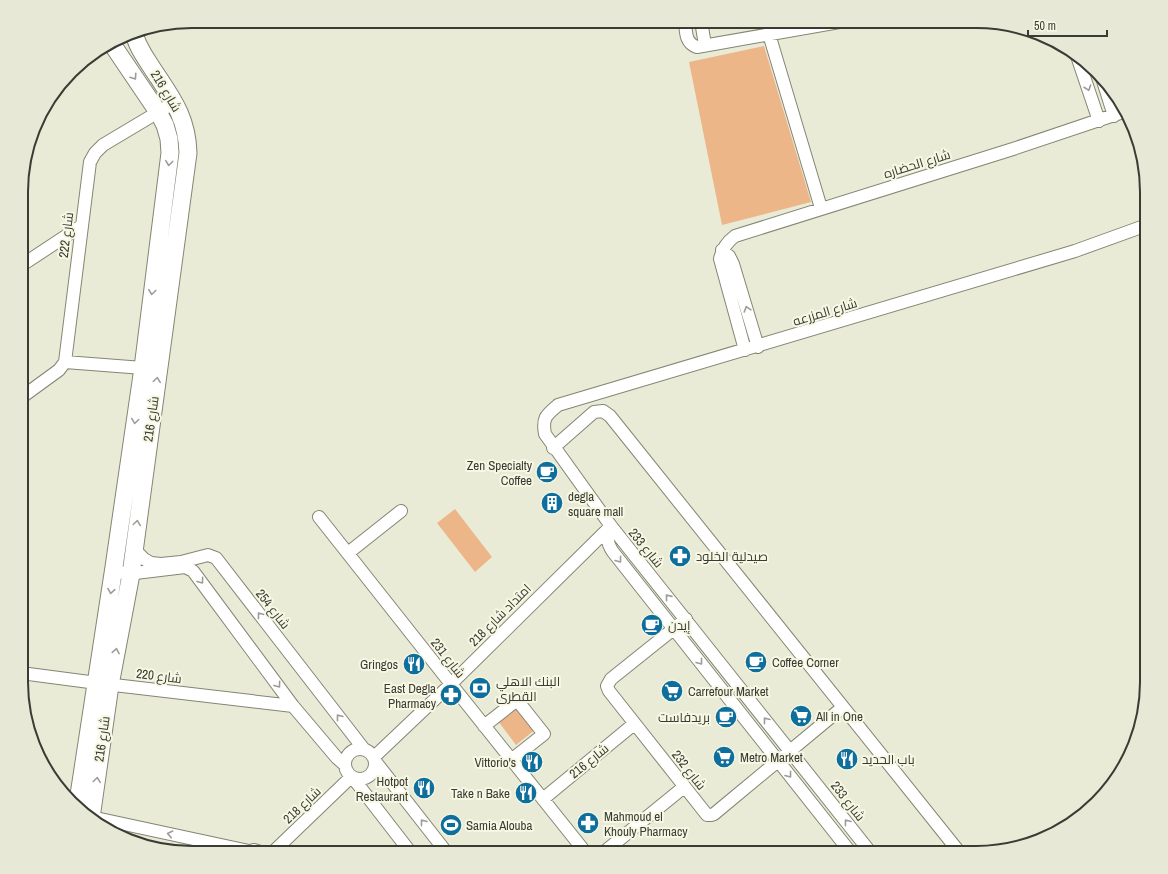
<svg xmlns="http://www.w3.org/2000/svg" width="1168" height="874" viewBox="0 0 1168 874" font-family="'Archivo Narrow',Cairo,sans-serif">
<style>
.green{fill:#edb689}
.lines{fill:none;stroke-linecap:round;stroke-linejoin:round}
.street-casing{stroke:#848573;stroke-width:14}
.secondary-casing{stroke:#848573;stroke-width:19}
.street{stroke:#fff;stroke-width:12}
.secondary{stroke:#fff;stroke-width:17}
.oneway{stroke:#9c9d99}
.labels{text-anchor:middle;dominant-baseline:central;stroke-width:4;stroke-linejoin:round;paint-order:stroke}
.street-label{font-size:13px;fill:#3a3b33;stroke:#f6f8e4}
.poi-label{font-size:13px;fill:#3a3b33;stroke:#f6f8e4;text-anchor:start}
.rim{fill:none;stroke:#3a3b33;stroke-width:2}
</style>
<rect width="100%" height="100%" fill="#e9ebd7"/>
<path class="green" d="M764 46 811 202 722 225 689 62Z
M455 509 492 557 475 572 437 523Z
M518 706 536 729 516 745 498 721Z"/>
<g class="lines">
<g class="street-casing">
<path id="street" d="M685 21C686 32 685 43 697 47L845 21
M701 21 705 45
M769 34 821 208
M1077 56 1099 121
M1103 81 1114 116
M722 250 729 256 733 264 758 347
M22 265 81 226
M745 350 720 259C722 249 727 242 735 236L1013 149 1126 111
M65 362 143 368
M22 397 59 370 65 362 90 162 95 153 103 145 175 102
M553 448 594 412 603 411 610 416 960 853
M319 517 451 684 586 853
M611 526C607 537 606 542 613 552L851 853
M134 549 144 559 151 563 161 564 181 562 208 555 216 558 363 748
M348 553 401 511
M114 567 120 572 127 574 185 567 193 571 293 706 337 758 345 765
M686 619 611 679 607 686 609 691 707 815H711L714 814 843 707
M21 673 97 683 293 706
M484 726 517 700 544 734 511 760
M345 764a15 15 0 1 1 30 0a15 15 0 1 1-30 0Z
M374 757 451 684 609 528
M375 761 447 853
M353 778 411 853
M543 799 634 724
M91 817 249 851
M244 853 254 850 263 853
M272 853 351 777
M603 853 684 787
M871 853 611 526 545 434C542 418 546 415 558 405L1075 251 1147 225"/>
</g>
<g class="secondary-casing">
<path id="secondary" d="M77 808 114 567 143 368 170 153 169 139 165 125 158 112 112 44
M91 818 110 685 131 574 188 153C187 116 171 97 152 68 145 57 136 45 134 32"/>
</g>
<use href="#street" class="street"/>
<use href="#secondary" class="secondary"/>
</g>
<defs><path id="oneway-chevron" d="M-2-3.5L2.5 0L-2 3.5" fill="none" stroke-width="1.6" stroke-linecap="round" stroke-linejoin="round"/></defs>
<g class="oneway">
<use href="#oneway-chevron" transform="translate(134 77) rotate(56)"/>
<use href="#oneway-chevron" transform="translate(1088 88) rotate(71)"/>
<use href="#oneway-chevron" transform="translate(169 163) rotate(97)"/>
<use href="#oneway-chevron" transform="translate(152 292) rotate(97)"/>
<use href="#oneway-chevron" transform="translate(747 309) rotate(-107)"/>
<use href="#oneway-chevron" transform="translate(157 380) rotate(-82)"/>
<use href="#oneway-chevron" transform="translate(135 421) rotate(98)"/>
<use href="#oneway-chevron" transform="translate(137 523) rotate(-82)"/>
<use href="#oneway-chevron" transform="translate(619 560) rotate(52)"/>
<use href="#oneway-chevron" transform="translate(201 581) rotate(54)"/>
<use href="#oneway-chevron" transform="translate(111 591) rotate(99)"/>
<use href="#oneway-chevron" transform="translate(668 597) rotate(-129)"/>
<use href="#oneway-chevron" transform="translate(260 615) rotate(-128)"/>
<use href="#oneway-chevron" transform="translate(116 651) rotate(-79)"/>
<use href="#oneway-chevron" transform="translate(700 662) rotate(52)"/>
<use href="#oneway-chevron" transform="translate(278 685) rotate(54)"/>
<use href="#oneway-chevron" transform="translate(339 717) rotate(-128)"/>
<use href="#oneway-chevron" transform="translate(766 720) rotate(-128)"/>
<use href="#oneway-chevron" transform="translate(789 775) rotate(52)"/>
<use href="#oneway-chevron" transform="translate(97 780) rotate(-82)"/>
<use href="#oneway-chevron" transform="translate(423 822) rotate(-128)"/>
<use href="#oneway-chevron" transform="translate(847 822) rotate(-128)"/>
<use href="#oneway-chevron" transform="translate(170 834) rotate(-168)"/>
</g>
<defs>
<g id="cafe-disc" transform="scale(1.15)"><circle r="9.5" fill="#0e6e9c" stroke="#f6f8e4"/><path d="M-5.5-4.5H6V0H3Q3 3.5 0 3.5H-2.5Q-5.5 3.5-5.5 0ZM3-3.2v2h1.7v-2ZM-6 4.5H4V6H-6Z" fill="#fff"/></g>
<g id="building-disc" transform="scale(1.15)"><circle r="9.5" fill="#0e6e9c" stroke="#f6f8e4"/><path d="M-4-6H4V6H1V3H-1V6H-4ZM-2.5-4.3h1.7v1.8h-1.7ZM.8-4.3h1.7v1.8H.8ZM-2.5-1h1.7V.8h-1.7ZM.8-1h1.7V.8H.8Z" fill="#fff"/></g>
<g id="pharmacy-disc" transform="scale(1.15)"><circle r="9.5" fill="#0e6e9c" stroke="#f6f8e4"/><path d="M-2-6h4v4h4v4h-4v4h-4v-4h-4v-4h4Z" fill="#fff"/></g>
<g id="restaurant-disc" transform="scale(1.15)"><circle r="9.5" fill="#0e6e9c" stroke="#f6f8e4"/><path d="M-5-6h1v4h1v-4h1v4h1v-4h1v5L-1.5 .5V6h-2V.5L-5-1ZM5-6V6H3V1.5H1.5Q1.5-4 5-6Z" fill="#fff"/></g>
<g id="bank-disc" transform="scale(1.15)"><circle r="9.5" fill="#0e6e9c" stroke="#f6f8e4"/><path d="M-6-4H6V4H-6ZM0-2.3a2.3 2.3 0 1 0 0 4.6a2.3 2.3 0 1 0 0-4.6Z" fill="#fff"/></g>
<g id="supermarket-disc" transform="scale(1.15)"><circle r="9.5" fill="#0e6e9c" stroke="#f6f8e4"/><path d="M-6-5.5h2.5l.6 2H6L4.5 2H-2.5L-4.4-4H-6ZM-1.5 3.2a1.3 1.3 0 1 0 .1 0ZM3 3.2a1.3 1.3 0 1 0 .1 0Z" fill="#fff"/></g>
<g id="stadium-disc" transform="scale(1.15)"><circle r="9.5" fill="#0e6e9c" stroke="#f6f8e4"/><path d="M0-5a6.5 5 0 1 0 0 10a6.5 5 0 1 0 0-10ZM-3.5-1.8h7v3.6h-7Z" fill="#fff"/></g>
</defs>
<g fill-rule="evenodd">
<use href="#cafe-disc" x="547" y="472"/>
<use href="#building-disc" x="552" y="503"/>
<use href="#pharmacy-disc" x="680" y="556"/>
<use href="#cafe-disc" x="652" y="625"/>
<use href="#cafe-disc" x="756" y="662"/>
<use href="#restaurant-disc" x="414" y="664"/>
<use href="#bank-disc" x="480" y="688"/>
<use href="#supermarket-disc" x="672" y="691"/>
<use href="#pharmacy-disc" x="451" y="695"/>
<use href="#supermarket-disc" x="801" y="716"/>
<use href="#cafe-disc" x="726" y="717"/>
<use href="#supermarket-disc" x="724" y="757"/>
<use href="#restaurant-disc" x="847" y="759"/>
<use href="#restaurant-disc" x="532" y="762"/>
<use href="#restaurant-disc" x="424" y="788"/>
<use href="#restaurant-disc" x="526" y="793"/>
<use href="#pharmacy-disc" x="588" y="823"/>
<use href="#stadium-disc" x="451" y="825"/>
</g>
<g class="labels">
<g class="street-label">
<text transform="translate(166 91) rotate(59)">شارع 216</text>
<text transform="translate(917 164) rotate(-17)">شارع الحضاره</text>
<text transform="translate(66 235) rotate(-83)">شارع 222</text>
<text transform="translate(825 312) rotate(-17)">شارع المزرعه</text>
<text transform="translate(151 419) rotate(-82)">شارع 216</text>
<text transform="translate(646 548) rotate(51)">شارع 233</text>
<text transform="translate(273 609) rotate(52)">شارع 254</text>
<text transform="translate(500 615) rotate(-45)">امتداد شارع 218</text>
<text transform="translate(448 658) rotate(52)">شارع 231</text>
<text transform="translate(159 676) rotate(7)">شارع 220</text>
<text transform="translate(102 739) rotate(-82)">شارع 216</text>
<text transform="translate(589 761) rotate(-39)">شارع 216</text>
<text transform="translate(689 770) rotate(52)">شارع 232</text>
<text transform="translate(848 801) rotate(52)">شارع 233</text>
<text transform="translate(302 805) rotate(-44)">شارع 218</text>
</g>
<g class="poi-label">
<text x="532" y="465" text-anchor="end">Zen Specialty<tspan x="532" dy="15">Coffee</tspan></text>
<text x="568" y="496">degla<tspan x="568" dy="15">square mall</tspan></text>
<text x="696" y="556">صيدلية الخلود</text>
<text x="668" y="625">إيدن</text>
<text x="772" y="662">Coffee Corner</text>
<text x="398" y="664" text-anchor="end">Gringos</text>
<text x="496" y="681">البنك الاهلي<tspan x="496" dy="15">القطرى</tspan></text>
<text x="436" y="688" text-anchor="end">East Degla<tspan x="436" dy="15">Pharmacy</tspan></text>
<text x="688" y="691">Carrefour Market</text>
<text x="816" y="716">All in One</text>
<text x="710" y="717" text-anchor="end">بريدفاست</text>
<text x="740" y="757">Metro Market</text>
<text x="862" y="759">باب الحديد</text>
<text x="516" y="762" text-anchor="end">Vittorio's</text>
<text x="408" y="781" text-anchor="end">Hotpot<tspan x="408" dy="15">Restaurant</tspan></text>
<text x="510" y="793" text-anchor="end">Take n Bake</text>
<text x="604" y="816">Mahmoud el<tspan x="604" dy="15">Khouly Pharmacy</tspan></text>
<text x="466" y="825">Samia Alouba</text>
</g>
</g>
<path d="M0 0H1168V874H0ZM192 28H976A164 164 0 0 1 1140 192V682A164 164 0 0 1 976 846H192A164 164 0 0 1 28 682V192A164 164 0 0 1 192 28Z" fill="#e7e9d6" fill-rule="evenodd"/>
<path class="rim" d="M192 28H976A164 164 0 0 1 1140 192V682A164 164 0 0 1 976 846H192A164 164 0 0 1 28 682V192A164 164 0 0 1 192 28Z"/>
<path d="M1028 30v6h79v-6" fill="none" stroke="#3a3b33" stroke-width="2"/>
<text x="1034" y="30" font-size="12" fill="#3a3b33" stroke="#f6f8e4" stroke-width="3" paint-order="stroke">50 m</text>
</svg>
